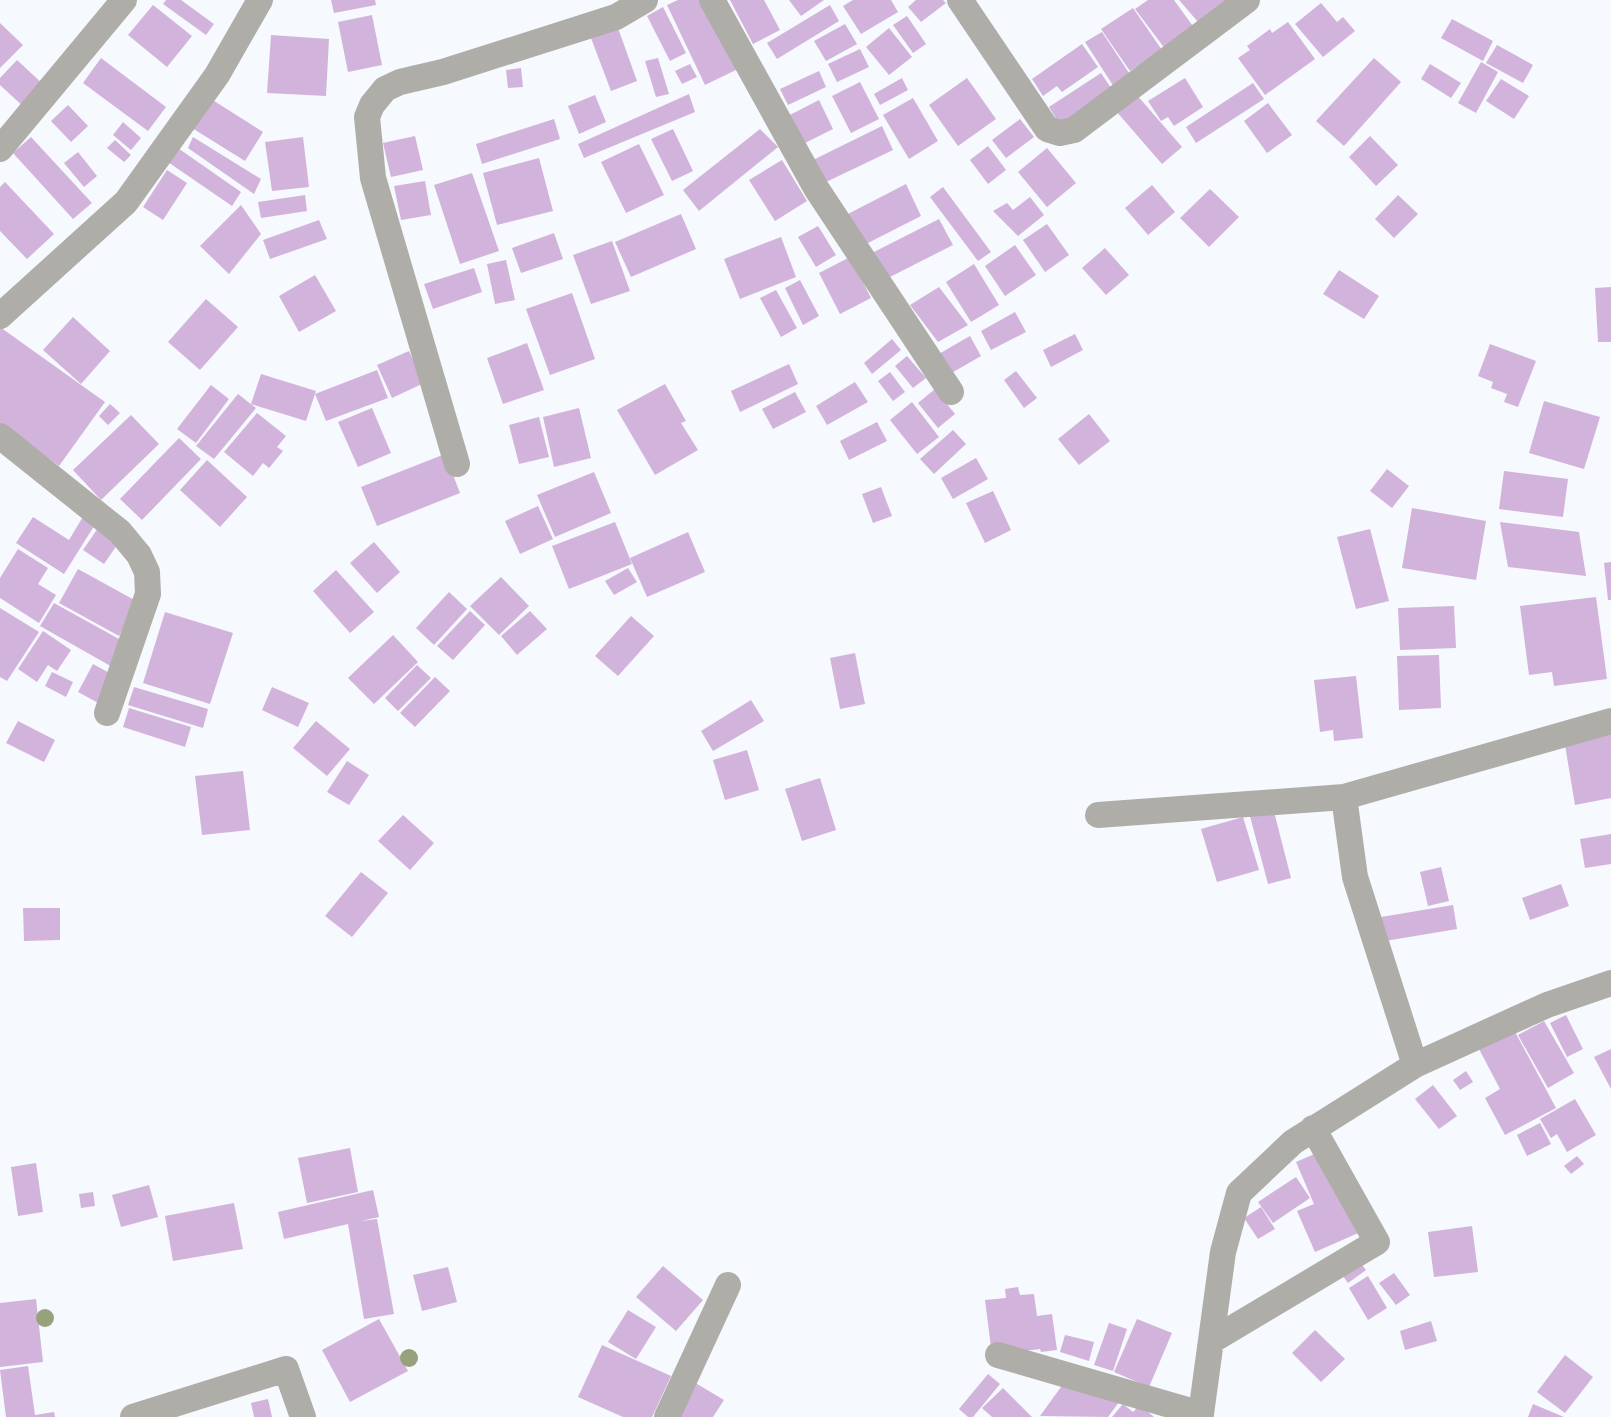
<svg xmlns="http://www.w3.org/2000/svg" width="1611" height="1417" viewBox="0 0 1611 1417" font-family="'Roboto Condensed',sans-serif">
<style>
.building{fill:#d2b3dc}
.lines{fill:none;stroke-linecap:round;stroke-linejoin:round}
.street{stroke:#afada8;stroke-width:26}
.tree{fill:#97a27d}
</style>
<rect width="100%" height="100%" fill="#f6f9fd"/>
<path class="building" d="M166 0H181L214 24 206 35 163 4Z
M331 0H375L376 5 334 13Z
M678 0H708L740 68 705 85 667 5Z
M730 0H764L780 30 753 44Z
M789 0H824L801 16Z
M853 0H891L898 12 861 34 843 6Z
M916 0H943L946 3 921 22 908 7Z
M1148 0H1174L1195 29 1166 50 1135 9Z
M1179 0H1239L1205 30Z
M1321 3 1337 22 1343 17 1355 31 1323 57 1295 24Z
M153 5 192 36 167 67 128 35Z
M830 5 839 21 777 59 767 43Z
M663 7 686 53 670 61 647 16Z
M1133 8 1162 50 1130 71 1101 29Z
M372 15 382 65 348 72 338 22Z
M907 16 926 44 913 53 893 25Z
M1452 19 1493 41 1483 61 1441 38Z
M1288 22 1315 59 1265 95 1238 58 1250 50 1247 46 1270 29 1272 33Z
M0 23 23 45 0 68Z
M845 24 857 44 826 61 814 41Z
M618 28 637 81 611 91 591 38Z
M889 28 912 57 889 75 866 47Z
M1102 32 1133 79 1116 90 1085 42Z
M271 35 329 39 326 96 267 93Z
M1082 44 1098 67 1062 92 1057 86 1043 96 1032 79Z
M1497 45 1533 65 1523 83 1486 63Z
M860 49 869 67 837 82 828 64Z
M101 58 166 107 148 131 83 83Z
M658 58 669 94 656 97 645 61Z
M1374 58 1401 82 1344 146 1316 121Z
M17 60 45 86 25 108 0 85V78Z
M1481 62 1498 72 1476 113 1458 103Z
M690 64 697 77 682 84 675 71Z
M1430 64 1461 83 1451 98 1421 79Z
M521 68 523 87 508 88 506 70Z
M819 71 826 87 788 105 780 89Z
M1101 73 1113 91 1060 125 1049 107Z
M902 78 908 90 880 105 874 94Z
M967 78 996 119 958 146 929 105Z
M1185 78 1203 107 1174 126 1168 117 1161 121 1148 101Z
M1501 79 1529 96 1514 119 1486 101Z
M860 82 879 119 851 133 832 96Z
M1253 83 1264 99 1196 143 1186 127Z
M689 94 695 112 584 158 578 144Z
M1136 94 1182 147 1162 164 1116 111Z
M595 95 606 122 579 134 568 106Z
M913 98 938 141 909 159 883 115Z
M211 99 263 132 245 161 192 128Z
M819 100 833 129 801 145 786 117Z
M1268 103 1292 135 1267 153 1244 121Z
M68 105 88 126 71 142 51 121Z
M554 119 560 139 482 164 476 144Z
M1020 119 1034 137 1006 158 992 140Z
M123 122 141 138 131 150 113 135Z
M882 126 893 150 824 183 813 160Z
M673 129 693 171 672 181 651 139Z
M760 129 778 147 699 211 683 190Z
M415 136 423 170 391 177 383 143Z
M1370 136 1398 165 1376 186 1349 157Z
M31 137 92 203 73 219 13 153Z
M193 137 261 179 254 194 188 148Z
M303 137 309 187 272 191 265 142Z
M115 140 131 155 124 162 107 148Z
M639 144 664 195 626 213 601 162Z
M175 146 241 192 232 206 165 160Z
M988 146 1006 170 988 184 970 160Z
M1047 148 1076 183 1047 207 1018 172Z
M78 152 97 176 84 187 64 163Z
M539 158 553 211 497 225 483 173Z
M782 160 807 201 775 221 749 180Z
M167 170 187 183 163 220 143 207Z
M472 173 499 251 460 264 434 185Z
M425 181 431 215 401 220 394 186Z
M5 182 54 234 27 259 0 231V187Z
M906 184 921 216 864 245 848 214Z
M1152 185 1175 212 1148 235 1125 208Z
M943 187 991 252 978 261 930 197Z
M1210 189 1239 217 1209 247 1180 218Z
M305 195 307 211 261 218 258 202Z
M1398 195 1418 214 1394 238 1375 219Z
M1030 197 1044 215 1018 236 993 211 1007 203 1013 210Z
M241 205 261 234 229 274 200 246Z
M681 214 696 249 631 277 615 242Z
M939 219 953 245 886 279 872 253Z
M319 220 327 239 270 259 263 240Z
M1047 224 1069 255 1045 272 1023 240Z
M818 226 836 255 816 267 798 237Z
M554 233 563 259 521 273 512 248Z
M781 237 796 277 740 299 724 259Z
M612 241 630 291 591 304 573 255Z
M1015 245 1036 275 1005 296 985 266Z
M1105 248 1129 275 1106 295 1082 268Z
M850 257 871 298 840 314 819 273Z
M506 260 515 300 495 304 487 264Z
M974 264 999 305 971 322 946 282Z
M474 268 482 292 433 309 424 284Z
M1339 270 1379 296 1364 319 1323 294Z
M315 275 336 311 299 332 279 296Z
M800 280 819 316 803 325 785 288Z
M939 287 968 325 938 342 910 305Z
M1611 287V342H1598L1595 288Z
M776 290 797 328 781 337 760 298Z
M572 293 595 359 550 375 526 309Z
M206 299 238 327 200 370 168 342Z
M1015 312 1026 332 991 350 981 331Z
M73 317 110 351 81 384 43 350Z
M0 327 105 402 59 466 0 423Z
M1075 334 1083 350 1051 367 1043 350Z
M970 336 981 356 948 375 937 355Z
M892 339 901 350 872 374 864 363Z
M527 343 544 390 503 404 487 358Z
M1490 344 1536 361 1518 407 1504 402 1507 394 1491 388 1493 382 1478 376Z
M409 351 424 383 392 398 377 365Z
M907 356 926 378 913 388 895 366Z
M789 364 798 384 740 412 731 391Z
M377 370 388 398 326 421 315 394Z
M1016 371 1037 398 1024 408 1004 380Z
M890 372 905 392 893 401 878 381Z
M261 374 316 391 306 421 251 404Z
M855 382 868 402 827 425 816 406Z
M665 384 686 421 681 423 698 450 655 475 617 410Z
M211 385 229 399 196 443 177 429Z
M935 389 955 414 938 428 918 403Z
M795 392 806 412 773 429 762 409Z
M238 394 256 408 214 459 196 446Z
M1544 401 1600 417 1584 469 1529 453Z
M912 402 939 437 917 454 890 420Z
M110 404 120 413 108 425 99 416Z
M372 408 391 453 358 467 338 422Z
M579 408 591 458 554 467 543 417Z
M257 413 286 436 277 447 283 451 269 468 263 463 253 476 224 452Z
M1089 414 1110 441 1079 465 1058 439Z
M131 415 159 444 101 500 73 470Z
M539 417 549 457 519 464 509 425Z
M877 422 887 441 849 460 840 441Z
M953 430 966 444 934 474 920 459Z
M179 438 201 459 142 520 120 499Z
M445 454 460 493 377 526 361 487Z
M976 458 988 479 953 499 941 478Z
M207 460 247 497 220 527 180 490Z
M1387 469 1409 486 1392 508 1370 491Z
M1504 471 1568 479 1563 517 1499 509Z
M594 472 611 513 555 537 537 495Z
M881 487 892 516 873 523 862 494Z
M993 491 1011 530 985 543 966 503Z
M538 506 553 539 520 554 505 521Z
M1412 508 1486 521 1476 580 1402 568Z
M84 515 96 523 64 574 16 543 33 517 69 540Z
M615 522 632 564 569 589 552 546Z
M1500 522 1579 532 1586 576 1508 567Z
M98 528 119 542 104 564 83 550Z
M1370 529 1389 601 1356 609 1337 537Z
M688 532 705 572 647 597 630 558Z
M374 542 400 572 377 593 350 563Z
M18 549 48 568 38 584 56 595 39 623 0 598V578Z
M1611 562V600H1608L1604 563Z
M628 568 637 582 614 595 605 581Z
M78 569 138 602 119 636 59 603Z
M336 570 374 612 350 633 313 591Z
M501 577 529 606 499 635 470 606Z
M449 592 467 609 434 645 416 628Z
M1596 597 1607 679 1554 686 1552 672 1529 675 1520 606Z
M54 603 128 644 114 668 40 626Z
M1454 606 1456 648 1400 650 1398 608Z
M0 608 39 632 7 681 0 677Z
M470 611 485 625 453 660 437 646Z
M530 611 547 629 517 655 501 636Z
M165 612 233 633 210 704 143 683Z
M631 616 654 636 618 676 595 656Z
M43 631 71 650 57 671 48 665 37 682 18 669Z
M393 635 418 662 374 704 348 678Z
M855 653 865 704 840 709 830 658Z
M1439 655 1441 708 1399 710 1397 656Z
M93 664 117 677 102 705 78 692Z
M417 665 431 678 398 711 385 698Z
M52 672 73 682 66 697 45 686Z
M1356 676 1363 738 1334 741 1333 730 1320 732 1314 680Z
M435 677 450 691 415 727 400 713Z
M134 687 208 709 203 728 128 705Z
M272 687 309 703 298 727 262 710Z
M751 700 764 721 713 751 701 731Z
M129 708 191 727 185 747 123 727Z
M18 721 55 740 44 762 6 743Z
M316 721 350 749 327 776 293 748Z
M1611 731V798L1575 805 1564 739Z
M747 750 759 790 725 800 713 760Z
M347 761 369 775 349 805 327 792Z
M243 771 250 830 202 835 195 776Z
M820 778 836 830 802 841 785 789Z
M1271 800 1291 878 1268 884 1247 805Z
M403 815 434 843 410 870 378 841Z
M1243 817 1259 870 1217 882 1201 829Z
M1611 834V864L1585 868 1580 839Z
M1441 867 1449 901 1428 906 1420 872Z
M361 872 388 893 352 937 325 916Z
M1561 884 1569 906 1530 920 1522 898Z
M1453 905 1457 929 1385 941 1381 917Z
M23 908H60V940L24 941Z
M1566 1015 1583 1049 1567 1057 1550 1023Z
M1544 1021 1574 1073 1548 1088 1518 1035Z
M1514 1030 1556 1108 1505 1135 1485 1098 1500 1089 1479 1049Z
M1611 1049V1089L1594 1057Z
M1466 1071 1473 1082 1460 1090 1453 1080Z
M1433 1085 1457 1116 1439 1129 1415 1099Z
M1575 1099 1596 1135 1567 1152 1557 1134 1551 1138 1540 1119Z
M1540 1123 1551 1144 1527 1156 1517 1135Z
M350 1148 358 1192 307 1203 298 1158Z
M1326 1149 1363 1231 1315 1252 1297 1211 1314 1204 1296 1162Z
M1577 1156 1584 1164 1571 1174 1564 1166Z
M36 1163 43 1212 18 1216 11 1167Z
M1296 1177 1310 1198 1273 1223 1258 1202Z
M149 1185 158 1217 121 1227 112 1195Z
M373 1190 379 1217 361 1221 377 1219 394 1314 364 1319 348 1224 284 1239 278 1212Z
M93 1192 95 1206 81 1208 79 1194Z
M234 1203 243 1249 173 1261 165 1216Z
M1261 1207 1275 1229 1258 1239 1244 1218Z
M1472 1226 1478 1272 1434 1277 1428 1232Z
M1358 1260 1366 1270 1348 1283 1340 1272Z
M663 1266 703 1300 676 1331 636 1297Z
M448 1267 457 1302 422 1311 413 1275Z
M1394 1273 1410 1295 1396 1305 1379 1283Z
M1368 1276 1387 1308 1368 1320 1349 1288Z
M1018 1287 1020 1295 1034 1294 1037 1316 1052 1314 1057 1350 1041 1352 1040 1349 992 1355 985 1300 1006 1298 1005 1289Z
M36 1299 43 1362 0 1367V1303Z
M628 1310 656 1327 636 1359 608 1342Z
M379 1319 408 1371 350 1402 322 1350Z
M1137 1319 1172 1333 1149 1387 1114 1372Z
M1431 1321 1437 1341 1405 1350 1400 1331Z
M1109 1323 1127 1329 1113 1371 1094 1365Z
M1315 1330 1345 1359 1321 1382 1292 1353Z
M1065 1335 1094 1342 1089 1361 1060 1352Z
M602 1345 671 1376 652 1417H623L578 1397Z
M1565 1355 1593 1377 1565 1413 1537 1392Z
M28 1366 35 1415 54 1412 55 1417H6L0 1370Z
M1074 1369 1119 1402 1108 1417 1040 1416Z
M988 1374 1000 1384 973 1417H968L959 1409Z
M687 1378 724 1400 713 1417H663Z
M1003 1388 1032 1417H992L982 1408Z
M268 1399 272 1417H254L251 1403Z
M1123 1404 1133 1412 1140 1405 1154 1417H1112Z
M1533 1404 1564 1417H1528Z"/>
<g class="lines">
<path class="street" d="M712 0 816 188 951 392
M960 0 1047 129 1060 133 1074 130 1247 0
M0 149 124 0
M0 316 126 202 217 75 260 0
M0 436 120 532 139 555 147 572 148 594 107 713
M457 464 373 178 367 117 372 105 385 89 400 82 443 72 616 17 645 0
M1344 797 1355 877 1415 1065
M1098 815 1344 797 1611 721
M1211 1341 1377 1242 1313 1128
M998 1355 1201 1414 1199 1417
M1201 1414 1223 1252 1239 1193 1293 1142 1415 1065 1547 1005 1611 983
M133 1417 286 1369 303 1417
M667 1417 728 1285"/>
</g>
<g class="tree">
<circle cx="45" cy="1318" r="9"/>
<circle cx="409" cy="1358" r="9"/>
</g>
</svg>
